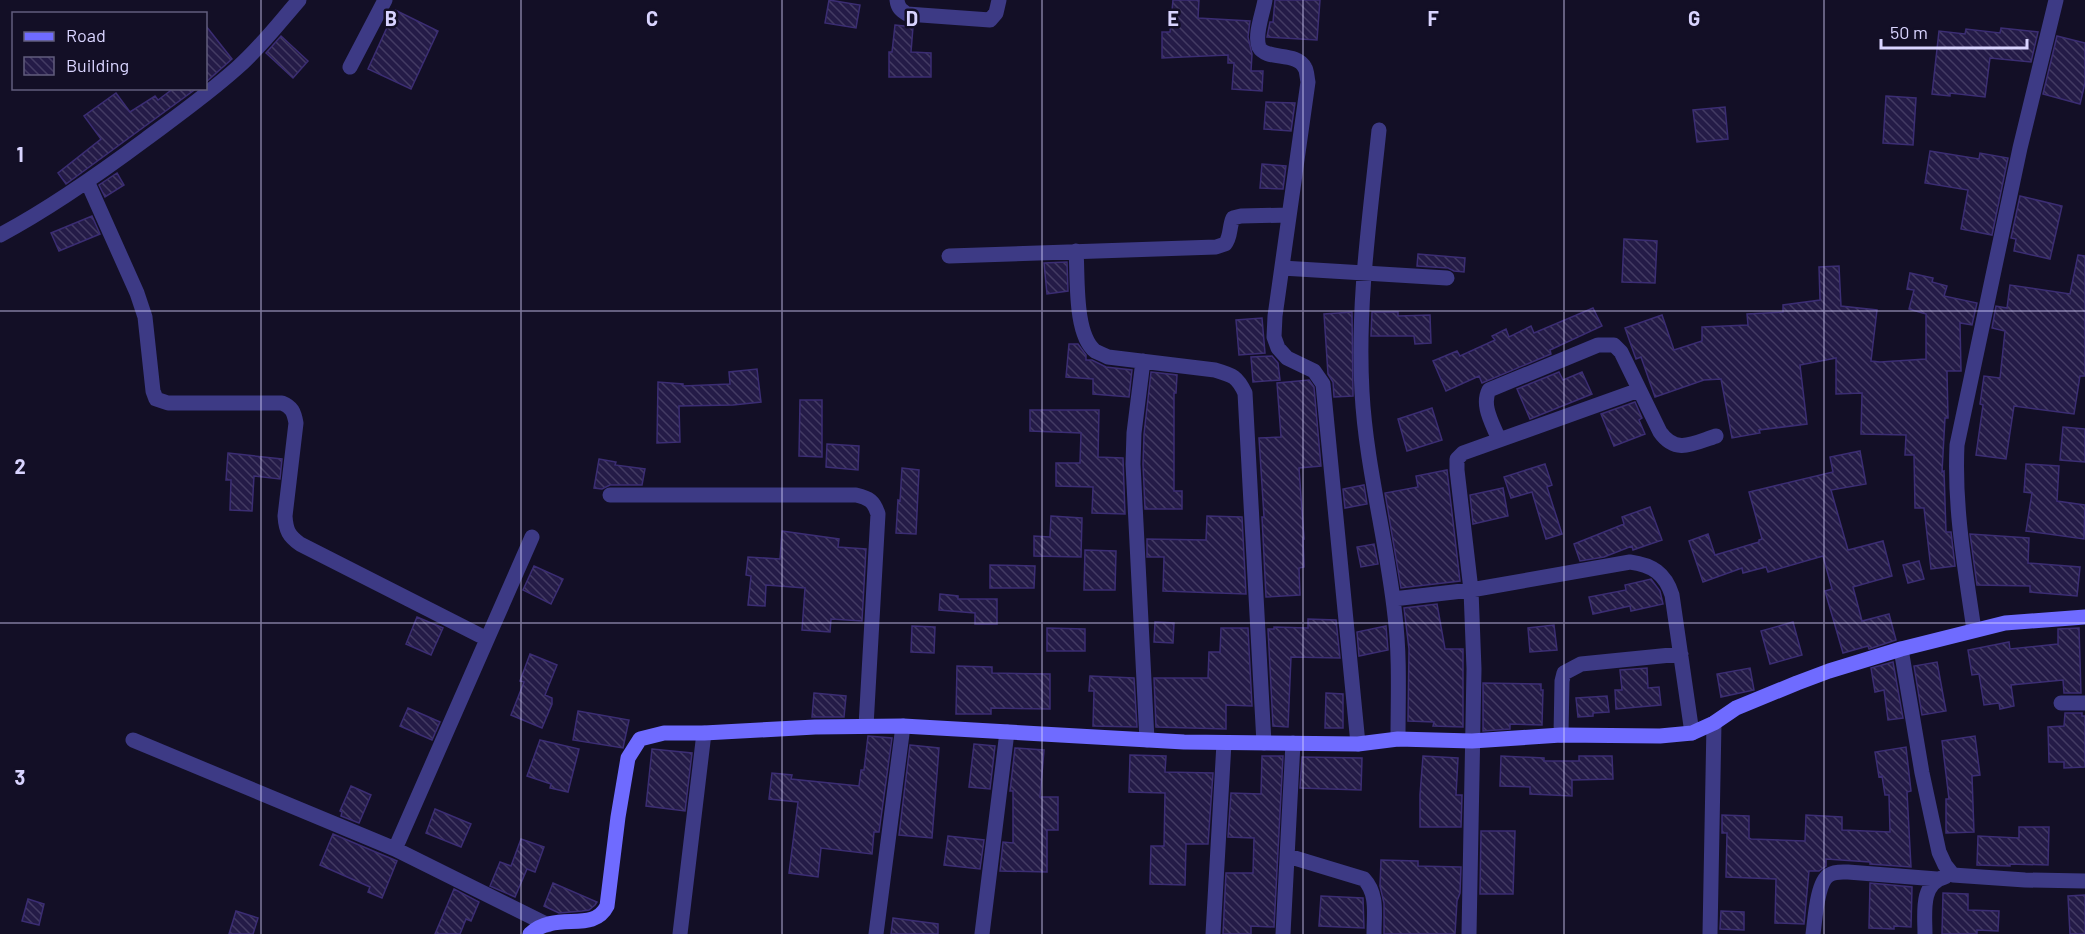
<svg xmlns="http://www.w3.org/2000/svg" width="2085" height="934" viewBox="0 0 2085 934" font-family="Barlow,sans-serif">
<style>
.building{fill:url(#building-back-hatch);stroke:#3b2d73;stroke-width:1.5}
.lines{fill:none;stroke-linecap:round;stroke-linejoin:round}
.street{stroke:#3d3a85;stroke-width:15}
.secondary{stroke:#6f6bff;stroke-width:15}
.grid{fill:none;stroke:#d9d4ff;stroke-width:1.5;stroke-opacity:0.55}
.grid-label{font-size:20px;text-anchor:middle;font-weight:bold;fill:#d9d4ff;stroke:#130f26;stroke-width:5;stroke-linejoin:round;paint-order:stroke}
</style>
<defs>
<pattern id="building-back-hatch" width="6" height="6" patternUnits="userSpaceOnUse" patternTransform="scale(1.5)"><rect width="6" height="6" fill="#241b47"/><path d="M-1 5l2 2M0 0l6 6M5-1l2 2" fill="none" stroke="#433b63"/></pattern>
</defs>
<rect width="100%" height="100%" fill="#130f26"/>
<path class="building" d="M829 0 860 5 856 28 825 23Z
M1173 0H1199L1198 18 1250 21 1248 37 1252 54 1251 71H1263L1262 91 1232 89 1234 63H1228V55L1162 58V32H1170Z
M1275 0H1320L1317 40 1267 37 1270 22H1273Z
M395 10 438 31 411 89 368 69Z
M895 25 913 27 911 52 931 53V77H889V52H892Z
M206 26 232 59 206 82Z
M2001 28 2038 32 2031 62 1990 58 1985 97 1950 93V96L1932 94 1939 31 1965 34 1966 29 2000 33Z
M281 36 308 61 293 78 266 53Z
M2057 36 2085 43V83L2080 104 2043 94Z
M174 88H197L66 184 58 173 101 139 84 116 116 93 130 112 155 96 158 100Z
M1886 96 1916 98 1913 145 1883 143Z
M1266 102 1295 103 1291 131 1264 129Z
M1725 107 1728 139 1697 142 1693 110Z
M1930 151 1979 159 1980 153 2008 158 1992 235 1961 229 1968 190 1925 183Z
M1262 164 1286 166 1283 189 1260 188Z
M117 173 124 185 105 197 99 185Z
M2020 196 2062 206 2050 259 2014 251 2016 239 2011 238Z
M92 216 100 234 59 251 51 233Z
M1624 239 1657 241 1655 283 1622 282Z
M1418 254 1465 258 1464 272 1454 271 1448 268 1417 266Z
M2078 255 2085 256V376H2080L2074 414 2014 406 2006 459 1976 455 1983 405 1980 404 1984 376 2000 378 2005 331 1992 328 1996 306 2007 308 2010 285 2070 294Z
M1067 262 1068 291 1047 294 1044 263Z
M1839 266 1841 306 1877 310 1871 361 1880 362 1926 359V314L1909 309 1914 290 1907 289 1910 273 1933 278 1932 282 1947 286 1944 296 1977 303 1972 325 1960 323 1961 371H1947L1948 418H1945L1942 472 1944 471 1946 532H1951L1955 566 1931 569 1924 508H1915L1914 455H1905L1906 435 1861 434 1862 393 1836 394V358L1800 365 1807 424 1759 430 1760 433 1732 438 1721 379 1704 380 1655 397 1641 357 1636 359 1625 328 1662 315 1674 350 1702 341V327L1748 325 1747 314 1783 312V305L1820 300 1819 267Z
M1593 308 1602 326 1550 350 1551 354 1482 383 1479 376 1446 391 1433 361 1457 351 1460 356 1495 340 1492 336 1506 329 1509 337 1531 326 1534 333Z
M1352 312 1353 396 1334 397 1333 382 1328 374 1324 314Z
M1372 312H1398V316L1430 315 1431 343 1415 344 1414 336H1371Z
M1262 318 1265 353 1239 355 1236 320Z
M1069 344H1078L1086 355V360H1092L1106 367 1132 370 1129 397 1093 394V379L1066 377Z
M1272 356 1278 363 1280 380 1253 382 1251 357Z
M757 369 761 402 733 405 679 406 680 442 657 443 658 382 683 384V386L730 384 729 372Z
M1151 372 1177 375 1176 393H1174V491H1182V509H1145L1143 464 1144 434Z
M1559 372 1563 380 1582 372 1592 394 1530 419 1517 389Z
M1309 380 1314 387 1321 466 1299 468 1304 539H1303L1304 567 1299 568 1300 595 1266 597 1262 517H1264L1259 438 1281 437 1277 383Z
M800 400H822V457L799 456Z
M1635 402 1642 418 1639 420 1645 434 1614 446 1601 414Z
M1432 408 1442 440 1407 451 1398 419Z
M1030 410H1099L1098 457 1123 458 1125 514 1092 513 1093 487 1056 486V463H1080L1081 433 1030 431Z
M2063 427 2085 429V462L2060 460Z
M827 444 859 446 858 470 826 467Z
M1860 451 1866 484 1831 490 1848 550 1883 541 1892 576 1853 587 1862 621 1889 614 1896 640 1869 649 1868 646 1843 653 1825 591 1832 589 1823 556 1768 572 1766 567 1743 573 1742 568 1703 582 1689 541 1708 534 1715 555 1759 542V540L1762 539 1749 492 1833 472 1830 457Z
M228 453 282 459 280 479 254 476 252 511 230 510 231 480H226Z
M599 459 616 462 615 465 645 469 642 485H610L602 489 594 488Z
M1545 464 1552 485 1547 487 1562 534 1546 539 1532 492 1511 498 1504 477Z
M2026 464 2059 466 2057 501 2085 505 2084 539 2026 531 2032 493 2024 492Z
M902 468 919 470 916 534 896 533 898 500 900 501Z
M1447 470 1460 581 1401 588 1385 493 1418 487 1416 476Z
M1364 485 1367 504 1345 508 1343 489Z
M1503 488 1508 516 1473 524 1470 495Z
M1650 507 1662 540 1633 550 1632 546 1604 557 1580 561 1574 544 1624 524 1622 517Z
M1051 516 1082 518 1081 557 1034 556V536L1050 537Z
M1207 516 1242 517 1246 594 1163 591 1164 557H1147V539L1206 540Z
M782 531 839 539 838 547 866 549 862 621 831 619 830 632 802 630 805 588 766 585 765 606 748 605 751 576 746 575 748 557 780 559Z
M1970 534 2029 538 2028 563 2080 567 2077 596 2030 592V586L1977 585Z
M1374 544 1378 564 1361 567 1357 547Z
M1085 550 1116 551 1115 590H1084Z
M1919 561 1924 579 1908 583 1903 565Z
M990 565 1035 566 1034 588H990Z
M534 566 563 579 551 604 523 590Z
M1651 579 1660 591 1663 604 1631 611 1630 606 1593 614 1589 597 1626 590 1625 585Z
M940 594 958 596V599H997V624H975V613L939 610Z
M1437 604 1445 649H1463V727L1433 726 1434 722 1408 721 1409 649 1404 608Z
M417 617 443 628 431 655 406 644Z
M1308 619 1336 620 1340 658 1291 657 1288 727 1273 726 1268 629H1274V627L1308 628Z
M1155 622 1174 623 1173 643 1154 642Z
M1793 622 1802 655 1770 664 1761 631Z
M1554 625 1557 650 1530 652 1528 628Z
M912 626 935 627 934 653 911 652Z
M1386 626 1388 650 1359 656 1357 632Z
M1047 628 1085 629V651H1047Z
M1221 628H1248L1252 706 1226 705V729L1156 727 1154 678H1208L1209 652H1220Z
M2079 628 2081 693H2064L2063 680 2011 685 2014 706 2000 709 1999 703 1984 705 1979 674 1972 675 1968 650 2009 642 2010 649 2058 644V629Z
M530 654 557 665 545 695 552 698V704L542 728 511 715 524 682 520 681Z
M1893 662 1903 718 1888 720 1884 690 1875 692 1871 668Z
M1937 662 1946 711 1922 715 1914 666Z
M957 666 992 667V673L1050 674V709L991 708V714H956Z
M1647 668 1648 688 1659 687 1661 705 1616 709 1615 690H1622L1620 670Z
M1750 668 1754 690 1721 697 1717 674Z
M1090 676 1134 678 1137 727 1093 726 1094 691H1089Z
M1483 683 1541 684V690H1543L1542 725 1510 724V729L1483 731Z
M814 693 846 696 844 717H812Z
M1326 693 1343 694V728H1325Z
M1607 696 1609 712 1593 713V716L1578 717 1576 698Z
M408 708 440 722 432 740 400 726Z
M578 711 629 720 623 748 573 740Z
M2065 713H2082V716H2085V767L2064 768V762H2049L2048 727 2064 726Z
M868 736 892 738 879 832H874L872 854 821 848 818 877 789 873 798 802 769 799 772 773 792 775 791 779 859 786 861 770H864Z
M1975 736 1980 775 1972 776 1974 832 1946 833V799H1949L1942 741Z
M540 740 579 749 568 792 550 788 551 784 527 776Z
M974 744 995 746 990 789 969 787Z
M910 745 939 748 932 838 899 835Z
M1906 747 1911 791 1907 792 1911 867 1870 864V862L1826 859V866L1819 871H1809L1804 924 1775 923 1776 879 1726 877 1727 833H1722V815L1749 816V838L1751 839 1805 841 1806 815 1842 817V830L1890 832 1889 795H1885L1882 776 1879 777 1875 752Z
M1015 748 1044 750 1040 797H1058V830H1047V872L1000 871 1003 842 1013 843V791H1010Z
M652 749 692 753 685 811 646 806Z
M1130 755 1166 756 1165 772 1213 773 1208 844H1186L1185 885 1150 884 1151 846H1164L1165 793 1129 792Z
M1262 756H1283L1274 927 1251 926V934H1223L1226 873H1253L1254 838 1228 837 1231 793 1261 794Z
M1423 756 1458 758 1456 795H1462L1461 827H1420V795Z
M1501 756 1544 758V761H1579V756H1612L1613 779 1572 780V796L1530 794V787L1500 786Z
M1302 757 1362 758 1361 790 1300 788Z
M351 786 371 795 359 823 341 816 342 812 340 811Z
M435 809 471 824 461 847 426 833Z
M2019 827H2049L2048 865 2010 864V866L1977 865 1978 836 2019 838Z
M1481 831H1515L1513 894H1480Z
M333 834 397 861 382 898 368 892 370 887 320 865Z
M948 836 984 840 980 869 944 865Z
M521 839 544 847 535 872 527 869 515 897 490 886 500 862 511 866Z
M1381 860 1418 861V866L1461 867 1460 893 1457 901 1455 934H1384V903L1380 886Z
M553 883 597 902 595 905 589 910 582 911 559 913 544 906Z
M1870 883 1912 887 1911 927 1894 926V929L1869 928Z
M454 889 479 902 471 921 466 919 460 934H435Z
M1943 893 1968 894V910L1999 911 1998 931 1977 930V934H1942Z
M2085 895V934H2070L2068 896Z
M1321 896 1363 898 1364 928 1319 926Z
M28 899 44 904 39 925 22 921Z
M236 911 258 918 253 934H229Z
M1721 911 1744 912V930L1720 929Z
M893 918 938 924V934H891Z"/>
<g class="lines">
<path class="street" d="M897 0C898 8 901 10 907 14L990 20 996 13 999 0
M1265 0C1263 13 1254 35 1259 47 1266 61 1297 51 1305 68 1307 71 1307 78 1308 82L1275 316 1274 337 1278 348 1287 358 1314 371 1323 384 1358 744
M350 67 385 0
M1379 130C1370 217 1357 304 1362 392 1366 467 1387 541 1395 616 1400 657 1398 698 1398 739
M87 181 137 293 145 317 153 391 156 399 168 403H282C292 407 294 412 296 423L285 516C286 531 289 536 300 544L487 639
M0 235C51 208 99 174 146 139 177 116 208 94 237 68 260 48 279 23 299 0
M1076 251C1078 277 1074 334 1095 351 1099 353 1104 355 1108 357L1215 370C1232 375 1237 376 1245 393L1264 743
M949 256 1216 247 1225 244C1231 237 1229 227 1233 218L1241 216 1289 215
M1282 268 1447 278
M1143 361 1134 433 1133 464 1147 740
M1499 440C1493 424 1481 406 1489 390L1598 345H1614L1621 352 1660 432C1676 455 1694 443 1716 436
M610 495H856C869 498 874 501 878 514L866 726
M1393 599 1471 590 1630 562C1652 565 1665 573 1672 595L1692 733
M1974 630C1965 568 1954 508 1957 445L2020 148 2056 0
M1901 649 1922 773 1939 852 1945 865 1953 875 2025 880 2085 881
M2061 703H2085
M1561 735 1562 681 1564 673 1581 664 1681 654
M133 740 395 849 548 925
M395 849 532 537
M1288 856 1364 879C1378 894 1374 914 1374 934
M680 934 704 733
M876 934 903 726
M982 934 1007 732
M1213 934 1224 743
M1283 934 1293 743
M1469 934 1474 669 1471 590 1457 470V459L1463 453 1639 390
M1710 934 1714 723
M1813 934C1815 920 1817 882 1829 875 1835 871 1842 872 1848 872L1937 879
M1925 934C1925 914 1920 883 1945 877"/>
<path class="secondary" d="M530 934C556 910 593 934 607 906L618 817 628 758 640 739 664 733H704L815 727 903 726 1184 742 1358 744 1398 739 1472 741 1561 735 1660 736 1692 733 1714 723 1736 708 1797 683 1829 671 1901 649 2005 623 2085 617"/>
</g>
<path class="grid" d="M261 0V934M521 0V934M782 0V934M1042 0V934M1303 0V934M1564 0V934M1824 0V934M0 311H2085M0 623H2085"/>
<g class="grid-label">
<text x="391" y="26">B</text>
<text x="652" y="26">C</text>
<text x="912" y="26">D</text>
<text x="1173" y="26">E</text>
<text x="1433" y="26">F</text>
<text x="1694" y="26">G</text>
<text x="20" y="162">1</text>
<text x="20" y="474">2</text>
<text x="20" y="785">3</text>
</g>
<rect x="12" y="12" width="195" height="78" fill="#130f26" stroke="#625e7d" stroke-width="1.5"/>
<rect x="24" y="32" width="30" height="9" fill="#6f6bff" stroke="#625e7d" stroke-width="1.5"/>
<text x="66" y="42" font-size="18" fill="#d9d4ff">Road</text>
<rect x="24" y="57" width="30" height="18" fill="url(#building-back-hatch)" stroke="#625e7d" stroke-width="1.5"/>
<text x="66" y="72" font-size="18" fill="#d9d4ff">Building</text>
<path d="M1881 39v9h146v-9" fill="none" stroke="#d9d4ff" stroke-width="3"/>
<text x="1890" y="39" font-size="18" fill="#d9d4ff" stroke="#130f26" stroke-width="4.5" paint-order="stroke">50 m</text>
</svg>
